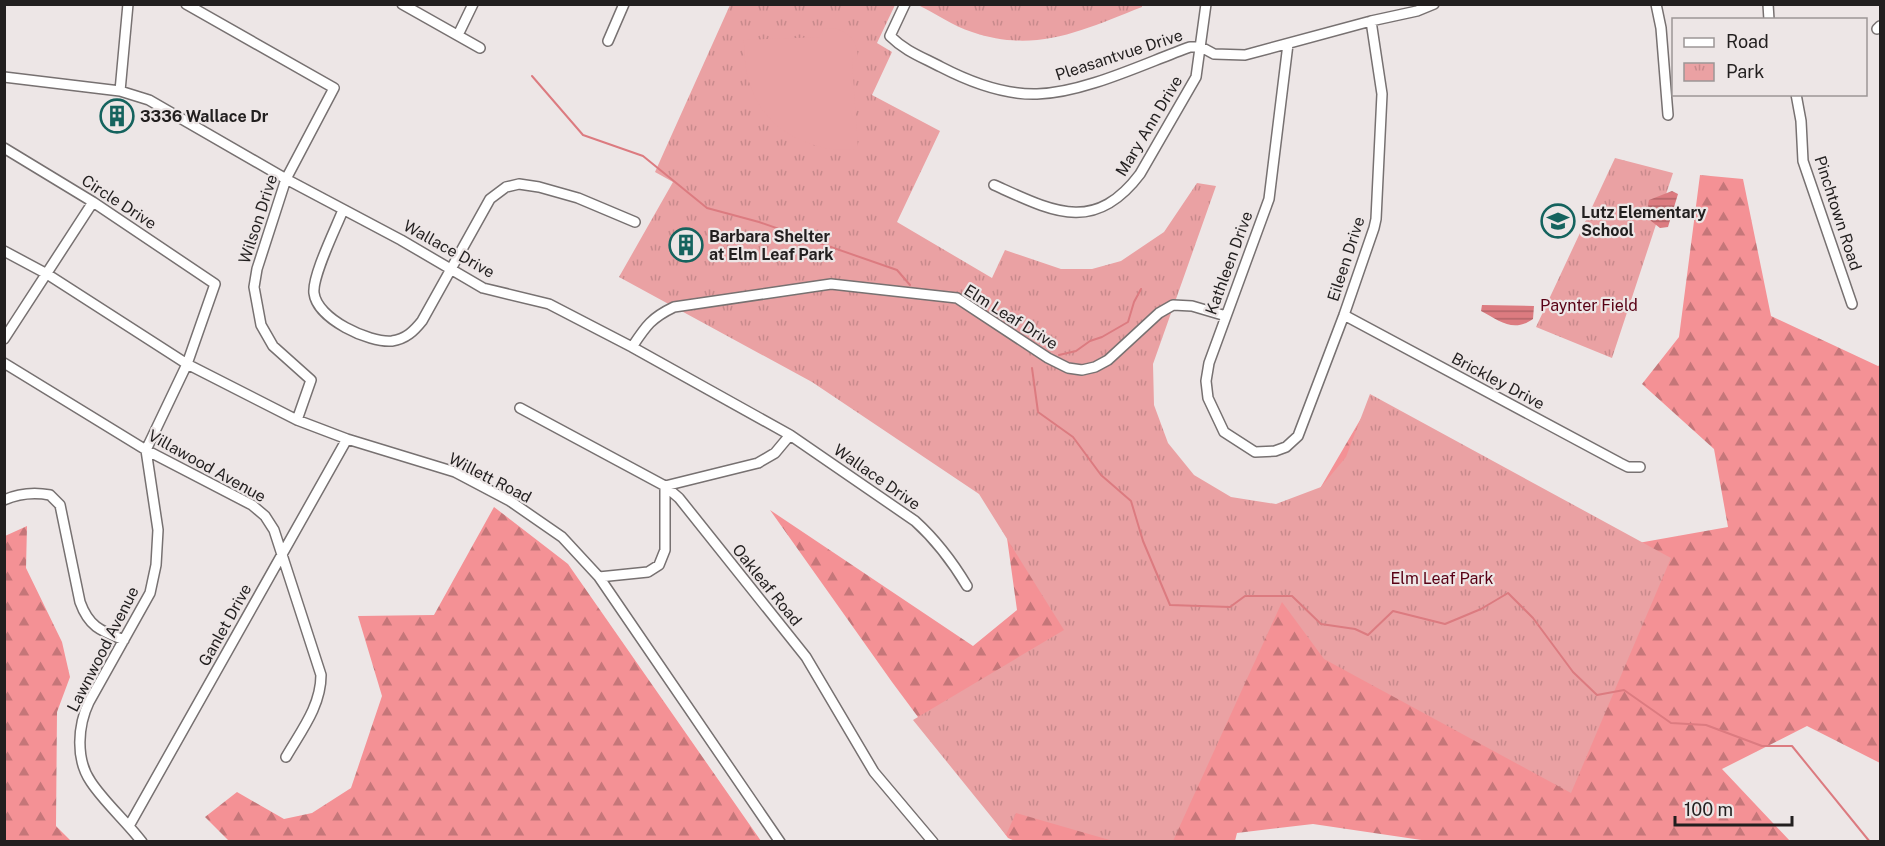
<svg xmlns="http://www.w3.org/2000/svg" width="1885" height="846" viewBox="0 0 1885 846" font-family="'Public Sans',sans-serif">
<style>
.forest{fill:url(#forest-firs)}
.park{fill:url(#park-tufts)}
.pitch{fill:#eaa1a3}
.water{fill:url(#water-rules)}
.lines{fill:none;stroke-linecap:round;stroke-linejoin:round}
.stream{stroke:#dc7b80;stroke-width:2}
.minor-casing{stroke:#777171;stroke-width:12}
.minor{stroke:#fff;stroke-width:9}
.labels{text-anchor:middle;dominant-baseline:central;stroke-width:4.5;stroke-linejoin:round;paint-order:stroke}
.street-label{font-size:16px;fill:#221f1f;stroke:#ede6e6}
.poi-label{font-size:16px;font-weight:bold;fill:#221f1f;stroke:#ede6e6;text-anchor:start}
.park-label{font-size:16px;fill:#580014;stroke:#ede6e6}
</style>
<defs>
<pattern id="forest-firs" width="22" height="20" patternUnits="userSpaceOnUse" patternTransform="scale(1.5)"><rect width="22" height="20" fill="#f49195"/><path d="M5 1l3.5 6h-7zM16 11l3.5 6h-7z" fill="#c57679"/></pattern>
<pattern id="park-tufts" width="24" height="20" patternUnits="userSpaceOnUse" patternTransform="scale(1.5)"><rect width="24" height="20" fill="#eaa1a3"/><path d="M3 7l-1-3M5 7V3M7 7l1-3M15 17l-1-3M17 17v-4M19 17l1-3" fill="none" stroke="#c88a8c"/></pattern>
<pattern id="water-rules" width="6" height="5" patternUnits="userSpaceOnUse" patternTransform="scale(1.5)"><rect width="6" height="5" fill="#dc7b80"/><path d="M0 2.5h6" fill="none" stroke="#b26468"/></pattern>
</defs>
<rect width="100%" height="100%" fill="#ede6e6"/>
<path class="forest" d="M1700 175 1743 179 1771 316 1878 366 1880 365V763L1807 726 1722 769 1790 841 1435 842 1313 824 1237 833 1235 841H1015L1008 838 892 682 770 510 973 646 1017 610 1007 538 1245 517 1315 497 1370 403 1627 545 1728 527 1714 449 1642 384 1679 337Z
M494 507 568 564 761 841 230 842 205 817 237 792 284 819 312 813 351 788 382 696 358 616 434 615Z
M27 526 26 568 62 642 70 677 57 712 56 826 71 841H5V536Z"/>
<path class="park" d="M730 5H895L877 43 892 52 872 95 940 131 897 222 992 278 1005 250 1061 269H1092L1121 261 1164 232 1197 183 1216 186 1153 364 1154 405 1168 443 1194 475 1231 497 1276 504 1321 487 1346 457 1370 394 1671 558 1571 793 1324 659 1282 602 1173 841H1113L1016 813 1006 835 913 720 1064 630 979 494 812 382 619 277 673 182 655 172Z
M918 5H1142V7C1083 30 1036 54 972 32 953 26 935 13 918 5Z
M1615 158 1673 173 1612 358 1536 327Z"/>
<path class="pitch" d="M834 28C850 33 857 41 858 58L852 59 858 149C847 149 835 150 825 148 769 135 743 97 744 40L822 37 823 29Z"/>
<path class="water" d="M1672 191 1678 194 1668 227 1660 228 1646 217 1649 200Z
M1482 305 1534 306 1533 319C1513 333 1500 321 1481 311Z"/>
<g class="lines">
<path class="stream" d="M532 76 583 135 643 156 707 208 759 222 897 270 910 285
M1059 355 1076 351 1090 341 1102 337 1128 322 1134 302 1141 289
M1032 368 1038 412 1073 437 1101 475 1131 501 1143 541 1170 605 1230 607 1245 596H1292L1321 624 1355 629 1368 635 1393 611 1445 624 1481 609 1508 593 1533 618 1573 672 1597 695 1624 690 1671 723 1706 725 1762 746H1792L1870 842"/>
<g class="minor-casing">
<path id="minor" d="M186 4 334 88 286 179 257 269 254 287 261 325 273 346 311 380 297 420
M402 4 480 48
M905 4 890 36C905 51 922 57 941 67 970 82 1003 95 1037 94 1084 93 1145 63 1190 47H1201L1214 54 1245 55 1371 21 1417 11 1434 4
M1656 4 1661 28 1668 115
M1768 4 1769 20
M1877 29 1880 26
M458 35 473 4
M608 41 624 4
M1288 44 1269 199 1209 363 1206 381 1208 398 1224 432 1255 452 1275 451 1286 447 1298 436 1344 315 1374 228 1376 219 1382 94 1371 21
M4 77 120 91 149 100 286 179 401 240 483 288 549 304 632 347 790 435 915 521C936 540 952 561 967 586
M120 91 128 4
M1796 94 1801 121 1803 161 1852 304
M4 148 93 202 215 284 187 364 146 450 158 530 156 565 150 593 89 702C78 725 75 759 91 782 105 803 126 821 142 842
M994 185C1052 211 1094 235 1140 174L1196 77 1206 4
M343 210C336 228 312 276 314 293 317 319 369 343 392 341 406 339 414 331 422 321L490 199 506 187 519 184 539 187 578 198 635 222
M4 251 47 274 187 364 297 420 347 439 455 472 510 501 562 537 599 577 780 842
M1344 315 1620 463 1628 467H1640
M4 339 93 202
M632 347C646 326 651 318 674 307L831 284 957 298 1048 358 1068 368 1082 370 1095 367 1108 360 1159 313 1173 305 1192 306 1226 316
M4 363 146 450 252 505 265 516 274 530 321 675C321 706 301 731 286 757
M520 408 665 486 679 498 806 657 874 772 933 842
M4 500C20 493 34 492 50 495L60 505 80 602C89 627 101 631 124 640
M599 577 648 572 659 565 665 550V486L758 463 775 453 790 435
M129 826 347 439"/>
</g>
<use href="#minor" class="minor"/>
</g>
<defs>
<g id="building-ring" transform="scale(1.725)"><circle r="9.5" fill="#ede6e6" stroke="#15635e" stroke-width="1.5"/><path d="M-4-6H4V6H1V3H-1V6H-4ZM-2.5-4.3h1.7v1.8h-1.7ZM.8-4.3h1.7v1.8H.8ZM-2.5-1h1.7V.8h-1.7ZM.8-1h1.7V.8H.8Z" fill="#15635e"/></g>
<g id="school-ring" transform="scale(1.725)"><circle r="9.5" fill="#ede6e6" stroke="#15635e" stroke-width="1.5"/><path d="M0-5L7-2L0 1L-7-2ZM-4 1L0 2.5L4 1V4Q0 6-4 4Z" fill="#15635e"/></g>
</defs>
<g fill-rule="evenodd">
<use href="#building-ring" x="117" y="116"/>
<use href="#school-ring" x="1558" y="221"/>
<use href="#building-ring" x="686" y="245"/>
</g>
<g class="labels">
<g class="street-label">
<text transform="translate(1119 55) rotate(-18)">Pleasantvue Drive</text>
<text transform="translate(1149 126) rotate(-59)">Mary Ann Drive</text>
<text transform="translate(119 202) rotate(33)">Circle Drive</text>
<text transform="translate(1838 213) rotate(72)">Pinchtown Road</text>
<text transform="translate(258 219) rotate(-72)">Wilson Drive</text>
<text transform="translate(449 249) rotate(29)">Wallace Drive</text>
<text transform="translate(1346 259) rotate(-72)">Eileen Drive</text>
<text transform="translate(1229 263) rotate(-70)">Kathleen Drive</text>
<text transform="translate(1011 317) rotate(32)">Elm Leaf Drive</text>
<text transform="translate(1498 381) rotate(28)">Brickley Drive</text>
<text transform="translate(207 466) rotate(29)">Villawood Avenue</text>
<text transform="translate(877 477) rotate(35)">Wallace Drive</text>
<text transform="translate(490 478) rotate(27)">Willett Road</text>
<text transform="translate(767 585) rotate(51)">Oakleaf Road</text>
<text transform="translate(225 625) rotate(-61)">Ganlet Drive</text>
<text transform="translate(103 649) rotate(-63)">Lawnwood Avenue</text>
</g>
<g class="poi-label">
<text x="140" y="116">3336 Wallace Dr</text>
<text x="1581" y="212">Lutz Elementary<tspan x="1581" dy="18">School</tspan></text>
<text x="709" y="236">Barbara Shelter<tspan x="709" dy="18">at Elm Leaf Park</tspan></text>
</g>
<g class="park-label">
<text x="1589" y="305">Paynter Field</text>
<text x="1442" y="578">Elm Leaf Park</text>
</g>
</g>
<rect width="1885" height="846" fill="none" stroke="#221f1f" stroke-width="12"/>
<rect x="1672" y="18" width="195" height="78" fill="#ede6e6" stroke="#9c9696" stroke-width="1.5"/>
<rect x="1684" y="38" width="30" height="9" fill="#ffffff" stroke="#9c9696" stroke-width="1.5"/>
<text x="1726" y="48" font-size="18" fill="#221f1f">Road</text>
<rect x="1684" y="63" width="30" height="18" fill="url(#park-tufts)" stroke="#9c9696" stroke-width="1.5"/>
<text x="1726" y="78" font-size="18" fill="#221f1f">Park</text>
<path d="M1675 816v9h117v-9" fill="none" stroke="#221f1f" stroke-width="3"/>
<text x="1684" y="816" font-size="18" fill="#221f1f" stroke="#ede6e6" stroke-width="4.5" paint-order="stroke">100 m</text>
</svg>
